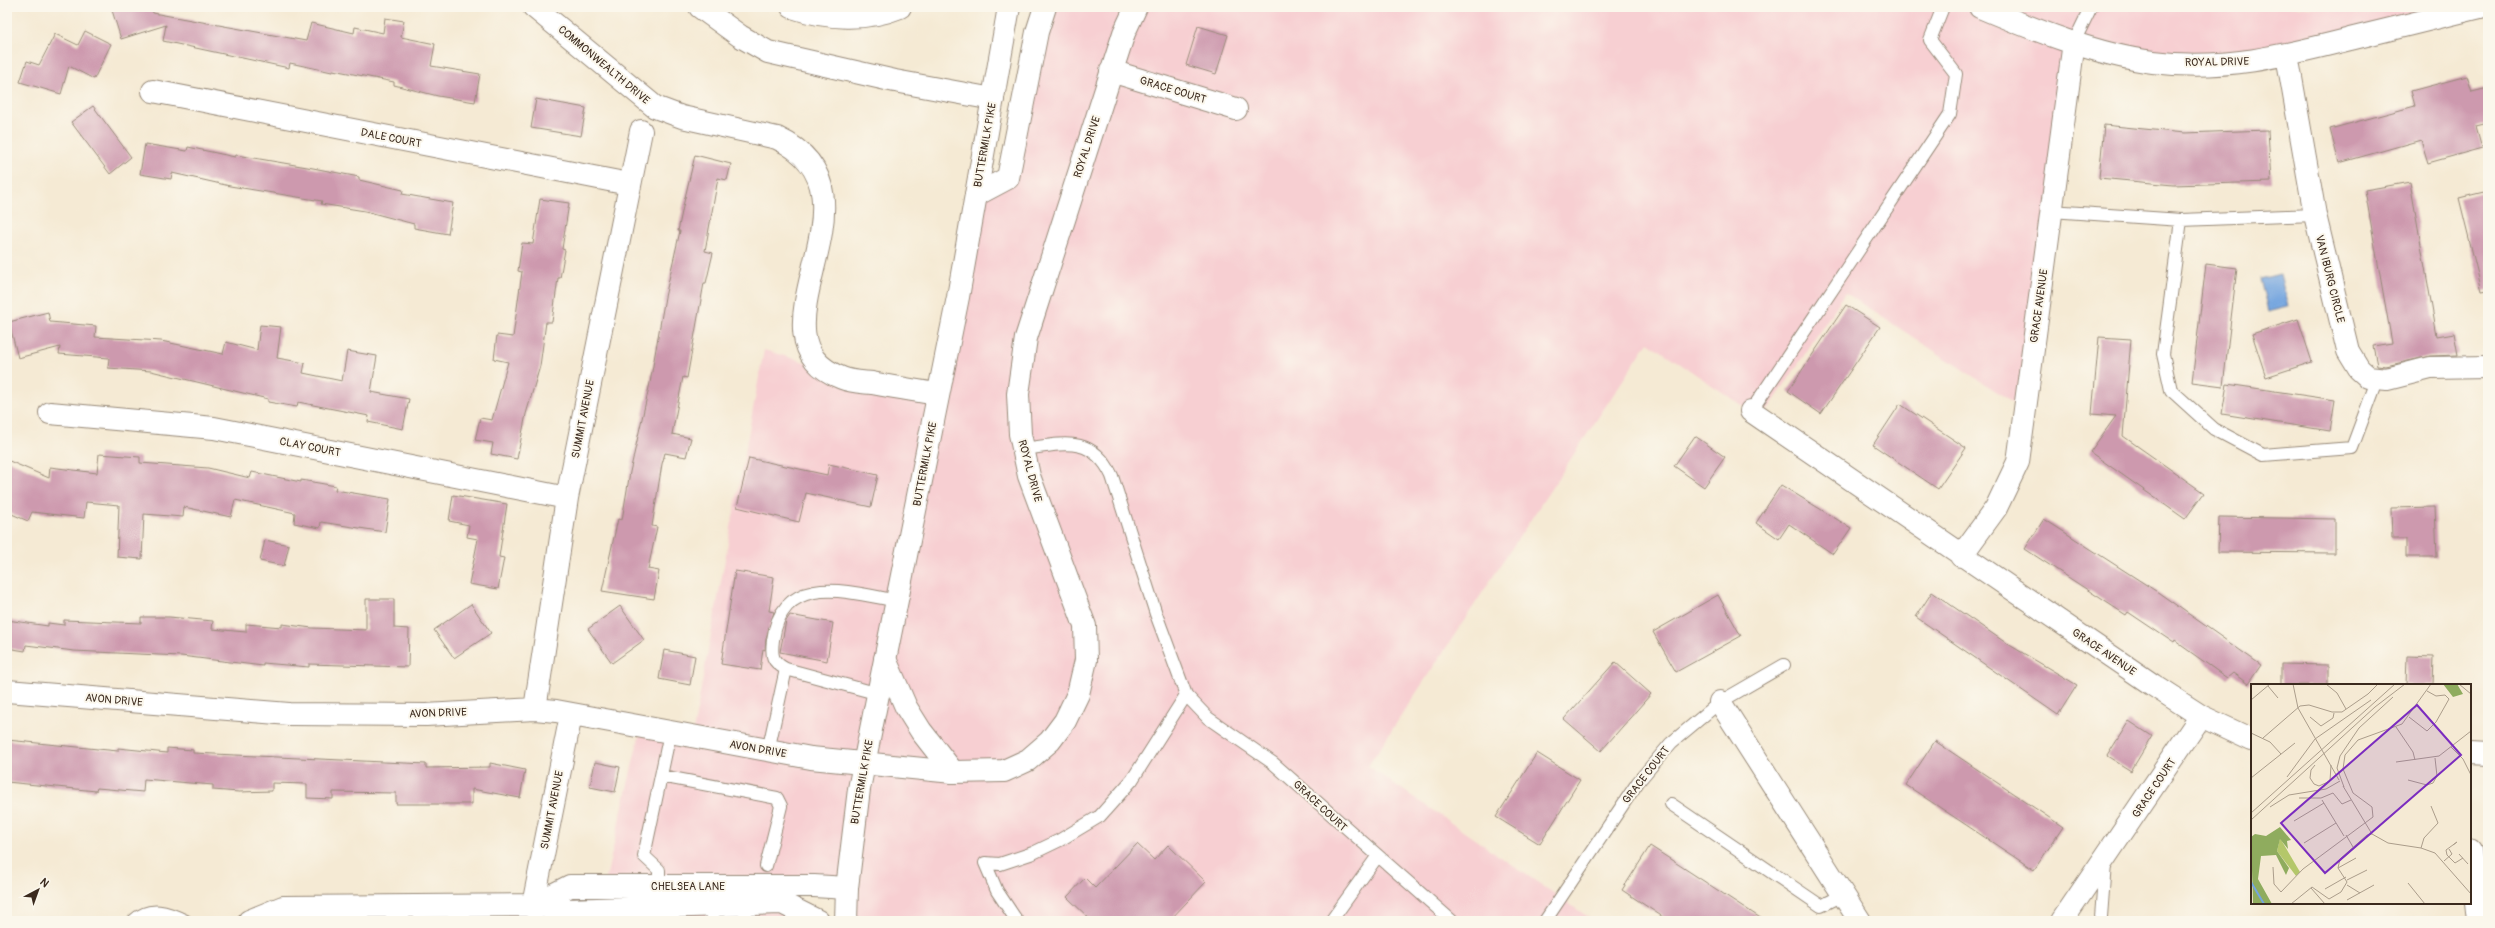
<svg xmlns="http://www.w3.org/2000/svg" width="2495" height="928" viewBox="0 0 2495 928" font-family="Pangolin,sans-serif">
<style>
.built{fill:#f7cfd2}
.water{fill:#74a5df;stroke:#58687e}
.building{fill:#cd99ae}
.lines{fill:none;stroke-linecap:round;stroke-linejoin:round}
.service-casing{stroke:#988a79;stroke-width:14}
.minor-casing{stroke:#988a79;stroke-width:24}
.tertiary-casing{stroke:#988a79;stroke-width:24}
.secondary-casing{stroke:#988a79;stroke-width:24}
.motorway-casing{stroke:#988a79;stroke-width:24}
.service{stroke:#fff;stroke-width:12}
.minor{stroke:#fff;stroke-width:22}
.tertiary{stroke:#fff;stroke-width:22}
.secondary{stroke:#fff;stroke-width:22}
.motorway{stroke:#fff;stroke-width:22}
.labels{text-anchor:middle;dominant-baseline:central;stroke-width:4;stroke-linejoin:round;paint-order:stroke}
.street-label{font-size:11px;fill:#3b2a1e;stroke:#fbf7ec}
.inset-river{fill:none;stroke:#74a5df;stroke-width:2}
.inset-road{fill:none;stroke:#ab9d8b;stroke-width:1}
.view{fill:#7b2cbf;fill-opacity:0.15;stroke:#7b2cbf;stroke-width:2}
.inset-edge{fill:none;stroke:#3b2a1e;stroke-width:2}
</style>
<rect width="100%" height="100%" fill="#fbf7ec"/>
<filter id="ink" filterUnits="userSpaceOnUse"><feTurbulence type="fractalNoise" baseFrequency=".025" numOctaves="2"/><feDisplacementMap in="SourceGraphic" scale="8" xChannelSelector="R" yChannelSelector="G"/><feConvolveMatrix kernelMatrix="1 2 1 2 8 2 1 2 1" color-interpolation-filters="sRGB"/></filter>
<filter id="wash" filterUnits="userSpaceOnUse"><feTurbulence type="fractalNoise" baseFrequency=".012" numOctaves="4" result="noise"/><feDisplacementMap in="SourceGraphic" scale="16" xChannelSelector="R" yChannelSelector="G"/><feGaussianBlur stdDeviation="0.9" result="paint"/><feColorMatrix in="noise" values="0 0 0 0 0 0 0 0 0 0 0 0 0 0 0 0 0 1.4 0 .05"/><feComposite in="paint" operator="in"/></filter>
<g filter="url(#wash)">
<rect width="100%" height="100%" fill="#f5ead4"/>
<path class="built" d="M1045 7H2480L2225 64 2074 42 2025 410 1845 293 1762 419 1648 342 1368 766 1594 921H846L847 889 604 887 641 728 692 737 764 350 822 367 938 394 976 195 1008 178Z
M782 903 818 921H507L506 905Z"/>
<path class="water" d="M2280 274 2288 307 2268 312 2260 279Z"/>
<g id="blocks">
<path class="building" d="M111 7H151L153 13 306 41 311 23 354 33 355 27 383 33 385 18 404 21 401 37 435 44 431 66 480 74 475 102 438 96 394 85V82L333 70 332 72 290 63 289 68 163 41 166 25 121 39Z
M1198 26 1228 35 1216 74 1186 65Z
M85 31 111 44 94 79 69 66 61 94 20 82 27 61 39 65 55 34 78 45Z
M2467 76 2472 92 2488 88V123L2476 126 2482 148 2428 163 2421 140 2339 163 2330 129 2415 106 2411 91Z
M536 99 586 108 581 136 531 128Z
M93 106 131 157 110 174 71 122Z
M2104 125 2184 133 2268 130 2271 182 2173 185 2099 178Z
M145 144 187 151 188 147 235 157 236 155 313 168 359 177V180L403 190 402 194 453 203 448 234 414 228V224L365 211 321 204 322 201 230 186 172 173 171 179 140 174Z
M695 155 731 164 727 180 718 178 705 251 713 253 706 283H704L687 378 683 377 672 434 691 438 686 457 665 453 662 464 652 526 657 527 648 569 659 571 654 599 602 591 618 519 622 520 630 472 650 383 665 297 680 231H678L684 202Z
M2410 182 2437 336 2454 333 2458 355 2430 356 2386 366 2377 365 2373 346 2392 343 2365 190Z
M2488 191V290L2482 291 2459 198Z
M540 199 569 203 562 249 565 250 560 278H558L552 322H546L540 366 526 414 517 459 491 454 493 443 475 440 480 418 492 420 508 362 494 359 497 335 513 337 522 272 518 271 522 243 533 244Z
M2206 264 2237 268 2223 386 2192 382Z
M1846 305 1880 327 1821 414 1788 391Z
M48 312 50 322 96 326 95 337 161 341 223 354 226 342 257 350 260 325 281 327 277 358 305 363 303 373 342 381 347 351 377 356 371 392 409 399 403 429 368 422 369 416 298 402 297 407 268 402V399L151 371 108 368 109 358 59 354 60 347 18 358 9 322Z
M2298 319 2312 362 2266 377 2252 334Z
M2099 337 2131 339 2123 436 2204 493 2185 519 2090 452 2116 416 2092 414Z
M2227 384 2335 400 2330 431 2222 414Z
M1900 404 1966 448 1938 489 1873 445Z
M1695 436 1725 457 1704 487 1674 466Z
M99 454 140 457V463L208 468 250 478 252 472 301 482V480L336 486 335 490 390 499 385 532 321 522 320 528 294 523 295 513 235 500 231 517 184 507 183 517 144 514 142 559 117 557 119 505 86 502 84 518 32 512 28 521 7 512V460L49 478 50 467 97 473Z
M749 458 827 475 829 464 878 475 871 507 806 493 799 522 737 507Z
M1781 485 1851 528 1833 554 1789 524 1779 539 1756 523Z
M453 495 507 504 499 557 504 558 498 589 469 584 478 539 467 537 469 525 449 521Z
M2435 507 2437 557H2406V539H2392L2391 508Z
M2219 517 2335 519V553L2218 552Z
M2044 519 2159 593 2261 665 2248 684 2233 673 2227 678 2175 641 2174 643 2128 612 2126 615 2025 549Z
M265 540 289 545 284 566 260 561Z
M735 571 774 577 769 611 774 612 766 638 765 650 763 649 760 670 721 664Z
M1932 592 2006 643 2077 685 2058 715 1916 617Z
M1718 595 1741 636 1676 672 1653 632Z
M366 599H394V628L409 629 408 667 309 664V667L263 663V666L181 656 74 651 26 645 25 651 7 648V620L48 626V623L64 625V620L141 623V617H169L213 621 212 629 246 632V624L282 627V624L312 628 366 630Z
M471 604 491 633 454 658 434 630Z
M620 606 644 640 612 663 588 629Z
M790 615 833 623 827 661 780 652 786 621Z
M664 650 695 656 690 685 659 679Z
M2407 656 2434 657 2433 685H2406Z
M1615 662 1651 694 1601 751 1564 719Z
M2281 664 2328 665V685H2281Z
M2129 721 2152 736 2131 771 2107 756Z
M7 740 118 751V748L167 753V748L193 750V753L426 764V768L490 767V763L525 770 520 798 472 789V804H396V793L333 792V799L307 798V784L272 783V791L239 792 213 790V785L144 779 143 792 97 788 96 791 7 782Z
M1935 741 2063 827 2034 870 1906 785Z
M1537 753 1580 780 1540 844 1496 817Z
M595 762 620 767 615 792 590 787Z
M1137 844 1154 860 1168 845 1206 882 1169 921H1092L1067 897 1085 878 1095 888Z
M1650 846 1765 921H1669L1622 890Z"/>
</g>
</g>
<g filter="url(#ink)">
<use href="#blocks" fill-opacity="0" stroke="#988a79" stroke-width="1"/>
<g class="lines">
<g class="service-casing">
<path id="service" d="M2074 42 2091 7
M2051 211 2181 220 2315 215
M2181 220 2163 354 2171 390 2214 429 2263 455 2352 448 2378 378
M1751 411 1950 114 1956 74 1930 40 1943 7
M883 695 786 669C772 662 771 656 773 640 782 571 849 592 897 601
M1186 695 1208 718 1273 763 1452 921
M768 751 786 669
M661 776 777 798 781 806 766 866
M1671 804 1821 906 1843 895
M659 887V870L644 856 670 733
M533 905 534 921
M2101 917 2105 864
M133 921C150 905 168 912 186 921
M713 921V905
M1017 921 997 891 985 863 1000 864 1033 853 1060 840 1100 816 1132 780 1186 695 1156 614 1112 476C1092 434 1062 444 1024 449
M1331 921 1377 857
M1545 921 1638 782 1671 743 1720 702 1784 665"/>
</g>
<g class="minor-casing">
<path id="minor" d="M534 7 655 107 682 117 777 138C895 193 737 338 842 378 851 382 863 382 872 383 894 387 916 391 938 394
M1980 7C2032 29 2097 55 2153 62 2224 71 2283 56 2350 39 2394 28 2437 18 2480 7
M2287 55 2315 215 2348 351 2359 369 2368 377 2387 379 2430 368 2488 367
M1111 71 1236 109
M153 91 629 184
M1751 411 2153 685 2201 716 2252 740
M50 413 214 428 567 498
M1961 556 1996 508 2018 462 2074 42
M7 691 289 714 426 715 535 709 556 711 811 758 953 772 1004 771 1028 760 1050 741 1065 721 1078 694 1086 660 1085 626 1029 476 1020 434 1018 394 1026 338 1124 33 1136 7
M1720 702 1860 921
M535 709 567 498 641 131
M2470 753 2488 754
M2470 850 2478 921
M533 905 570 886H814L847 888
M533 905 571 715
M249 921 283 907 533 905 566 910 782 903 818 921
M2062 921 2201 716"/>
</g>
<g class="tertiary-casing">
<path id="tertiary" d="M885 659 906 707 921 731 953 772"/>
</g>
<g class="secondary-casing">
<path id="secondary" d="M846 921 847 888 859 789 958 297 1009 7"/>
</g>
<g class="motorway-casing">
<path id="motorway" d="M700 7 740 36 768 52 895 81 993 99
M792 7C827 19 866 21 900 7
M976 195 1008 178 1037 32 1045 7"/>
</g>
<use href="#service" class="service"/>
<use href="#minor" class="minor"/>
<use href="#tertiary" class="tertiary"/>
<use href="#secondary" class="secondary"/>
<use href="#motorway" class="motorway"/>
</g>
</g>
<g class="labels">
<g class="street-label">
<text transform="translate(2217 62) rotate(-1)">ROYAL DRIVE</text>
<text transform="translate(604 65) rotate(40)">COMMONWEALTH DRIVE</text>
<text transform="translate(1173 90) rotate(17)">GRACE COURT</text>
<text transform="translate(391 138) rotate(11)">DALE COURT</text>
<text transform="translate(985 145) rotate(-80)">BUTTERMILK PIKE</text>
<text transform="translate(1087 147) rotate(-72)">ROYAL DRIVE</text>
<text transform="translate(2330 279) rotate(76)">VAN IBURG CIRCLE</text>
<text transform="translate(2039 306) rotate(-82)">GRACE AVENUE</text>
<text transform="translate(583 419) rotate(-79)">SUMMIT AVENUE</text>
<text transform="translate(310 447) rotate(11)">CLAY COURT</text>
<text transform="translate(925 464) rotate(-79)">BUTTERMILK PIKE</text>
<text transform="translate(1030 471) rotate(75)">ROYAL DRIVE</text>
<text transform="translate(2104 652) rotate(34)">GRACE AVENUE</text>
<text transform="translate(114 700) rotate(5)">AVON DRIVE</text>
<text transform="translate(438 713) rotate(-2)">AVON DRIVE</text>
<text transform="translate(758 749) rotate(10)">AVON DRIVE</text>
<text transform="translate(1646 775) rotate(-52)">GRACE COURT</text>
<text transform="translate(862 782) rotate(-80)">BUTTERMILK PIKE</text>
<text transform="translate(2154 788) rotate(-56)">GRACE COURT</text>
<text transform="translate(1320 806) rotate(43)">GRACE COURT</text>
<text transform="translate(552 810) rotate(-79)">SUMMIT AVENUE</text>
<text x="688" y="886">CHELSEA LANE</text>
</g>
</g>
<g transform="translate(2251 684)">
<rect width="220" height="220" fill="#f5ead4"/>
<path d="M29 154 49 188 45 192 26 167Z" fill="#b4c76a"/>
<path d="M192 0H206L212 10 202 13ZM29 143 40 156 36 157 37 165 29 155 26 167 38 184 35 191 25 171 10 172 7 195 21 220H2L0 153 4 150 15 152Z" fill="#8fac5e"/>
<path class="inset-river" d="M0 198 13 220"/>
<path class="inset-road" d="M42 0 47 24 88 96M75 0 86 9 95 25M208 0 220 10M17 2 27 14M0 16 19 0M59 33 70 42 82 34 83 29M158 33 176 47 185 38 198 15 194 11 185 12 176 7M145 43 162 68 164 76M0 49 19 58 30 70M12 54 49 22 58 21 81 28H91L117 10 127 0M200 63 212 75 220 91M145 78 188 72 220 47M64 81 60 86 59 94 63 100 68 102 79 97 80 81M36 93 64 55 120 16M0 94 44 59M157 96 176 101 182 99 186 92 184 74M92 102 121 150 137 159 170 164 184 169 220 210M93 103 86 84 89 72 108 44 142 13M48 114H70L82 109 91 120 100 116M71 116 93 152M19 123 38 111 75 105 89 97M0 129 144 0M0 136 124 23 154 0M43 137 73 119M95 151 102 163M53 159 85 139M202 161 206 158 195 166 196 171 204 179 212 174M170 164 173 154 187 139 180 122M208 170 217 180M193 177 201 170 198 165M22 183 23 200 30 208 52 185 122 133 121 123 102 109 92 85 94 71 107 56 151 40 180 0M87 184 105 174M96 196 116 186M157 199 174 220M96 201 109 209M60 204 74 220M74 205 95 193M96 216 123 201M40 220 61 203 78 215 90 208 96 198 87 184 89 175 116 151 121 150"/>
<path class="view" d="M166 21 210 71 74 189 30 139Z"/>
<rect width="220" height="220" class="inset-edge"/>
</g>
<rect width="2495" height="928" fill="none" stroke="#fbf7ec" stroke-width="24"/>
<g transform="translate(38 890) rotate(41)" stroke="#fbf7ec" stroke-width="3" paint-order="stroke">
<path d="M0-3L7 15L0 10L-7 15Z" fill="#3b2a1e"/>
<text y="-6" font-size="11" font-weight="bold" text-anchor="middle" fill="#3b2a1e">N</text>
</g>
</svg>
